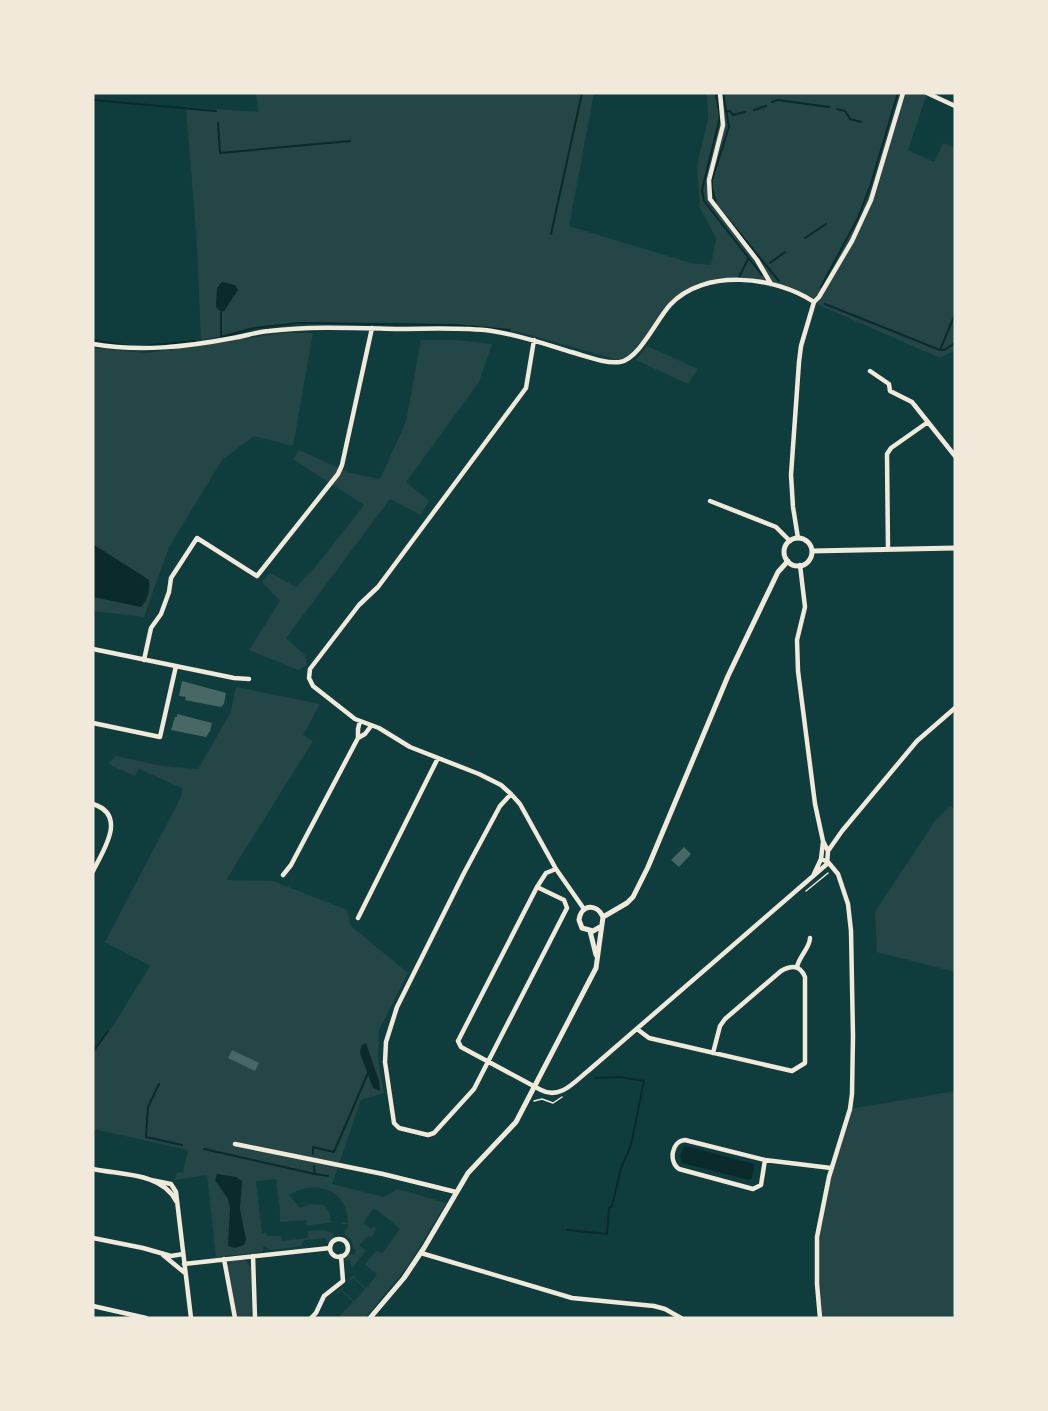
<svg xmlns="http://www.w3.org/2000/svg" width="1048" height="1411" viewBox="0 0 1048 1411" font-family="Mulish,sans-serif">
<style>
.green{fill:#244646}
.water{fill:#0a2a2b}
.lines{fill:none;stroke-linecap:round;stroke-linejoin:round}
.stream{stroke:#0a2a2b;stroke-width:2}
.building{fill:#486865}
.path{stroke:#f1e9da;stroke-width:1.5}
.minor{stroke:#f1e9da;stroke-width:4.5}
.tertiary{stroke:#f1e9da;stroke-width:5}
</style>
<rect width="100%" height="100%" fill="#0f3d3e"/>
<path class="green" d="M256 93H594L569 226 691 263 711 265 716 238 700 208 697 166 708 119 707 93H927L908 150 934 162 943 143 955 148V350L940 358 771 284 732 281 701 285 682 294 670 305 634 355 622 361 520 332 455 325H295L268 327 201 340 197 244 186 107 258 112Z
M282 333H313L293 446 254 436 222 460 169 547 144 617 93 611V348L147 353Z
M421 340H457L492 344 479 382 406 482 429 501 421 515 390 499 286 638 305 655 307 665 298 670 249 650 280 601 262 582 270 573 296 587 317 565 364 505 293 459 299 450 350 473 380 479 406 422Z
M647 346 698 369 688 384 636 360Z
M236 687 320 704 303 735 313 741 226 880 273 881 347 910 351 926 408 973 379 1030 378 1059 384 1093 361 1100 332 1184 384 1197 398 1189 446 1203 408 1266 365 1318H338L353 1302 341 1291 337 1295V1292L345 1286 342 1290 354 1301 365 1289 353 1278 349 1282 350 1278 355 1274 354 1277 366 1288 377 1275 365 1264 377 1250 382 1254 400 1229 377 1210 373 1209 363 1223 371 1229 373 1227 377 1229 371 1237 368 1236 359 1245 366 1251 352 1268 350 1260 345 1261V1259L349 1254 355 1255 356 1250 354 1249 352 1241 344 1233 345 1230 348 1229V1224H342V1222L348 1223C348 1189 315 1179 289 1195L300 1208 311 1204 323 1205 329 1211 331 1221 335 1222 307 1226 306 1220 280 1222V1212L276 1179 256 1181 262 1234 267 1233V1236H281L282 1241 308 1238V1231L324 1230 333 1233 334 1237 328 1244 326 1238 304 1240 301 1246 271 1250 263 1246V1252L216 1257 207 1175 174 1180 177 1173 183 1172 188 1150 93 1129V1052L111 1029 150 966 105 942 181 797 182 788 139 769 135 776 108 764 116 756 162 766 198 769 231 712Z
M950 806 955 809V972L877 952 875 912 935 821Z
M955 1091V1318H820L816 1245 821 1215 850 1109Z
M244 1260 249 1264 251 1268 252 1308 250 1318H237L227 1266 232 1261Z"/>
<path class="water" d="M222 282 235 285 238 290 224 311 221 312 216 307 217 288Z
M93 544 149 580C150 590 148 600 141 607L93 597Z
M366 1043 379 1081 380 1091 373 1088 360 1053 361 1046Z
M686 1146 754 1164 752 1179 749 1180 682 1163 680 1156 683 1148Z
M217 1174 236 1177 242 1181 240 1209 246 1240 244 1245 235 1248 228 1246 230 1208 228 1199 215 1180Z"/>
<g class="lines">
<path class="stream" d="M716 93 720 117 702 190 704 201 762 275
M93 100 216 111
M772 102 778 100 829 107
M837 109 845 111 850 119 861 122
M754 110 766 106
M727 111H730L733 115 745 112
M218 123 220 153 350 141
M716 203 712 188V180L729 127 723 93
M719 208 779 281
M551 234 582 93
M805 238 826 224
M770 263 785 252
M739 277 748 259
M821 287 858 218 870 187 898 93
M825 304 940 350H944L955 343
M221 312V337L254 328 300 323 455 325 510 330
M93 340 129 346
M143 346 195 341
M940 350 955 314
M93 1052 108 1031
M159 1084 148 1107 146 1137 182 1145
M204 1149 315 1174 314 1166
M313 1154V1147L334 1152 368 1073
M315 1174 328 1176
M567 1230 607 1234 609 1208 612 1206 621 1168 631 1145 644 1081 620 1077 595 1078"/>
</g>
<path class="building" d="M182 681 226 693 224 704 221 707 185 700 186 697 179 696Z
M177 714 212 723 210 731 206 737 171 730 175 717H177Z
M684 847 691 854 679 867 671 860Z
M232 1050 259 1063 255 1071 228 1058Z"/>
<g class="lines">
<path class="path" d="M806 891 828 873
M534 1101 542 1099 553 1103 562 1097"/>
<path class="minor" d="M720 93 723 125 709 180 710 199 757 260 771 284
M927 93 955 106
M534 340 526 388 378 587 359 605 310 669 309 678 313 686 355 719 379 728 410 747 479 774 501 785 511 794 520 804 556 869 584 909
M93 344C140 352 186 347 233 338 245 336 257 332 269 331 311 326 354 328 396 329 428 329 461 327 492 331 519 335 545 344 571 352 586 356 605 364 620 362 639 359 657 319 670 305 703 268 776 276 814 302
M870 371 889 384 890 391 912 402 955 456
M710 501 776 527 790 541
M798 538 793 507 791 475 799 362 801 346 814 302 819 297 852 241 871 200 903 93
M888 549 887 454 891 448 928 422
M93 649 234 678 249 679
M144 660 151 628 161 614 169 592 171 578 197 538 257 576 338 474 342 465 372 328
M93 723 160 737 176 666
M358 738V729L360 721
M511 794 500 806 464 873 397 1007 386 1042 385 1062 394 1123 399 1128 428 1135 434 1133 474 1089 567 908 564 900 537 887
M93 804C128 815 103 851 93 871
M828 851 842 831 917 741 955 708
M556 869 546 873 537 887 458 1041 461 1047 541 1090C560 1100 574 1082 588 1071L827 864 828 851 823 841 815 804 798 671 797 640 805 607 800 565
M814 874 821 859 823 842
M283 875 291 865 358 738 365 734 371 726
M358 918 438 758
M797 967C799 956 810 948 810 938
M637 1029 649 1038 792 1071 805 1063V977C800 965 792 965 781 971L725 1019 720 1026 713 1053
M235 1144 383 1174 456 1192
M765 1160 761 1185 753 1189 679 1169C668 1161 672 1141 685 1140L765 1160 831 1168
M93 1169C119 1175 162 1172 176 1201
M151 1180 171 1184 176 1192 191 1318
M93 1238 143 1248 171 1256 183 1254
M330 1248a9 9 0 1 1 18 0a9 9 0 1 1-18 0Z
M421 1253 572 1298 654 1306 665 1309 681 1318
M163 1255 185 1273
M253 1256 255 1318
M224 1259 235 1318
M184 1264 330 1248
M93 1306 146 1318
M311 1318 316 1313 324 1296 343 1281 341 1256
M820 1318 817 1284V1237L829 1177 850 1109 852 1094 853 1036 851 931 848 904 838 874 828 862 821 859"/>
<path class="tertiary" d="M784 552a14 14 0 1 1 28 0a14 14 0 1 1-28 0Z
M812 551 955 548
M603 917 627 903 633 897 648 867 728 676 778 572 788 561
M590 931 596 955
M370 1318 404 1278 424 1248 468 1173 516 1122 596 968 603 917C597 903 581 904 579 920L582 928 593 931 600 927"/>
</g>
<rect width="1048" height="1411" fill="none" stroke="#f1e9da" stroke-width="189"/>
</svg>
